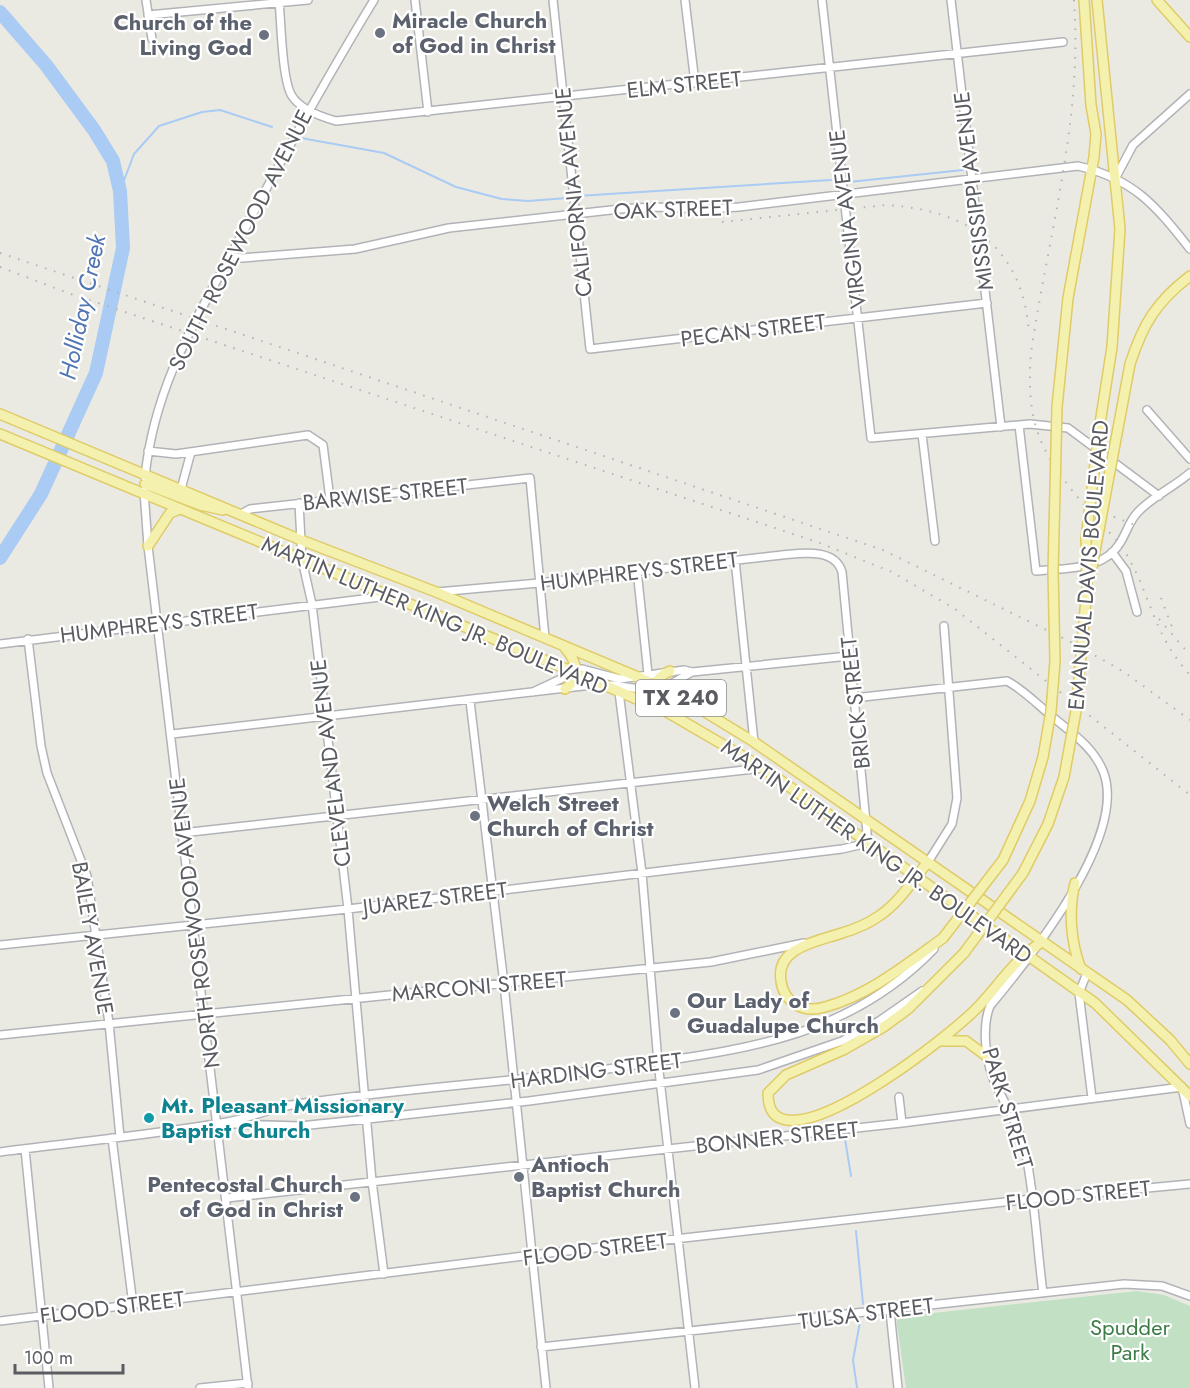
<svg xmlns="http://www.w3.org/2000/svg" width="1190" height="1388" viewBox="0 0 1190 1388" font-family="Jost,sans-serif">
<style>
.green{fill:#c1e0c4}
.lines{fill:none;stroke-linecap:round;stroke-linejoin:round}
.stream{stroke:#a9cbf4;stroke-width:2}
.river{stroke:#a9cbf4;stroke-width:14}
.minor-casing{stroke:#b2b3b8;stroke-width:10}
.major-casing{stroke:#dfcb67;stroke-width:12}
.minor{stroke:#fff;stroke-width:7}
.major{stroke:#f4f1ae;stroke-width:9}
.rail{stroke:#b2b3b3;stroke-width:2;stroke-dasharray:1.5 8;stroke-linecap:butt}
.major-bridge-casing{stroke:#dfcb67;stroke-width:12;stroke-linecap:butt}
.major-bridge{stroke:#f4f1ae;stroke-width:9}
.worship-dot{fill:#6b7280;stroke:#fff;stroke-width:2}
.culture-dot{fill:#0f9aa8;stroke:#fff;stroke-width:2}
.labels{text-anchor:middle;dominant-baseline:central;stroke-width:4.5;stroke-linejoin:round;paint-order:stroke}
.shield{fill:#fff;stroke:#8c8d90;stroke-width:1.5}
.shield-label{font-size:21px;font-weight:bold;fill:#5a5c61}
.worship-label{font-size:22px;font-weight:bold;fill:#5b616d;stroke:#fff;text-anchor:start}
.street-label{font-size:22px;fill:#5a5c61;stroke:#fff}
.culture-label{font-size:22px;font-weight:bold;fill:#0d838f;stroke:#fff;text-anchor:start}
.park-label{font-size:22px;fill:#3e7c48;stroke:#fff}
.water-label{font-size:24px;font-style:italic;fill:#5075b3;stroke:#fff}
</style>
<rect width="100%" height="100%" fill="#ebeae2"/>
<path class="green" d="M1137 1291 1164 1295 1190 1306V1388H906L896 1317Z"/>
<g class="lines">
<path class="stream" d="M301 138 384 153 456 187 502 199 528 201 567 198
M849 182 963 170
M120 191 134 154 159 126 202 112 220 110 272 127
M577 196 831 180
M845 1139 851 1176
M856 1231 863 1304
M857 1388 853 1360 860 1322"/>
<path class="river" d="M0 12 46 65 94 130 113 161 120 191 123 248 96 373 41 494 0 558"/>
<g class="minor-casing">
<path id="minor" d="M146 0 152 39
M279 0C281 21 282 81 292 96 300 109 322 117 336 121L1063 42
M415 0 428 112
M553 0 590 349 987 303
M685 0 695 83
M822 0 871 438 1030 424 1068 428 1159 496
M951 0 1001 427
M148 15 308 0
M1116 177 1133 145 1190 94
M230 256 242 258 355 249 449 228 620 209 653 207 709 209 739 207 1078 166C1134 179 1155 205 1190 249
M1147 410 1190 459
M1019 425 1036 571C1065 568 1103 571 1120 543 1127 532 1129 521 1138 512 1153 496 1174 487 1190 473
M922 434 935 541
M148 451 176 454 308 435 323 445 330 499
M145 477C154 387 196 319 238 242 281 160 326 79 374 0
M181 489 191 452
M144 491 148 546 248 1388
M299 503 302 560 312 604 348 909 372 1181 384 1274
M241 514 250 509 530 478 545 638
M1112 552 1126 571 1137 612
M735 560 754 742
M637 570 648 674
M28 639 41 746 47 773 87 876 109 1023 120 1137
M0 644 388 596
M533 692 582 669 620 679 684 670 692 672 849 656
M619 692 642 873 658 1062 695 1388
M854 698 1007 681C1024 690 1039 706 1054 718 1073 734 1093 747 1103 771 1129 835 1030 958 990 1006 981 1028 986 1066 997 1087 1008 1110 1021 1129 1026 1155 1035 1200 1037 1247 1043 1293
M470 701 504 984 546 1388
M172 734 583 686 613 685 653 691 662 689 692 672
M182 833 763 768
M928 862 952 824 957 798 944 626
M0 945 348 909 842 849 868 843 842 572C835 548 803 553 782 555L539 583 437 592
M1087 973 1079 993 1092 1098
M0 1035 711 962 804 943
M899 1097 902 1123
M233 1124 300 1126 368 1119 529 1101 758 1070 842 1041 879 1021 922 991
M112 1138 133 1305
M25 1149 49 1388
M0 1152C76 1142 152 1135 227 1122 251 1118 273 1107 297 1104 405 1088 514 1082 622 1067 739 1050 846 1040 934 949
M227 1198 902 1123 1182 1087 1190 1124
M890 1311 898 1388
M0 1321 532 1255 1031 1199 1190 1184
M541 1347 1124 1284 1162 1286 1190 1296
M200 1388 248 1383"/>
</g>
<g class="major-casing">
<path id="major" d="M1097 0 1120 229 1112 347 1099 430
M1157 0 1190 37
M1068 298 1094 157 1096 134 1091 105 1084 0
M1130 364C1143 324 1156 302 1190 276
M0 414 301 540 436 592 645 680 687 701 754 742 1127 1000 1170 1040 1190 1064
M0 434 576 673 667 712 763 768 1095 1003 1190 1096
M145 484 200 505 223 510
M148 546 170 513 180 509
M565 689C581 678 577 661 565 648
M663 708C648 694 652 679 670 671
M1003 860 1030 801 1043 757
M928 862C913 880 899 903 879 916 868 924 855 929 842 933 819 941 775 947 781 981 782 990 787 999 795 1004 804 1010 815 1010 825 1007 869 995 907 964 943 938
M1023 873 1048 824 1064 777
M1075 883C1068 911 1071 943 1081 969
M964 953 908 1009 885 1026 843 1050 786 1075 768 1093C768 1107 772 1118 787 1120 831 1127 943 1041 975 1010 998 987 1015 958 1042 942
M940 1041H966L989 1058"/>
</g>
<use href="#minor" class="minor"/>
<use href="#major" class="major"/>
<path class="rail" d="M1074 0C1083 120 1048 235 1031 353 1025 429 1043 457 1091 513 1103 527 1117 538 1127 555 1152 599 1153 634 1190 675
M722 222 886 205C968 210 1023 247 1029 333
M0 253 883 550 1073 643 1124 672 1190 720
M0 267 68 293 817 542 892 572 955 609 1190 795
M1089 503 1104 513 1135 525
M1161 598 1172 627
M1159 619 1190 655"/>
<g class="major-bridge-casing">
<path id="major-bridge" d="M1090 578 1130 364
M1043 757 1051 711 1055 661 1053 572 1057 407 1068 298
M1064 777 1076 711 1087 588 1086 539 1099 430
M943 938 1003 860
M964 953 1023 873"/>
</g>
<use href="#major-bridge" class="major-bridge"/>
</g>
<g class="worship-dot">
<circle cx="380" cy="33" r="6"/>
<circle cx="264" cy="35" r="6"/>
<circle cx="475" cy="816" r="6"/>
<circle cx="675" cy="1013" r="6"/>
<circle cx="519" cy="1177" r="6"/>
<circle cx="355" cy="1197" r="6"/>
</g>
<circle class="culture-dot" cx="149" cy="1118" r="6"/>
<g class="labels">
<rect class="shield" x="636" y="680" width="90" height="36" rx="4.5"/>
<g class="shield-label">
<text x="681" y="698">TX 240</text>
</g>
<g class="worship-label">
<text x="392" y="20">Miracle Church<tspan x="392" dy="25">of God in Christ</tspan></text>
<text x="252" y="22" text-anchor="end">Church of the<tspan x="252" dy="25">Living God</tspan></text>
<text x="487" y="803">Welch Street<tspan x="487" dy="25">Church of Christ</tspan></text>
<text x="687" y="1000">Our Lady of<tspan x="687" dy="25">Guadalupe Church</tspan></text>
<text x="531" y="1164">Antioch<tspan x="531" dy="25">Baptist Church</tspan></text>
<text x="343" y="1184" text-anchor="end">Pentecostal Church<tspan x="343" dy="25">of God in Christ</tspan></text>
</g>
<g class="street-label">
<text transform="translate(684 84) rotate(-6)">ELM STREET</text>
<text transform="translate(973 191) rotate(-97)">MISSISSIPPI AVENUE</text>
<text transform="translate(573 192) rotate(-96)">CALIFORNIA AVENUE</text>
<text transform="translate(673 209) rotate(-2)">OAK STREET</text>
<text transform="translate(847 219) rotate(-97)">VIRGINIA AVENUE</text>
<text transform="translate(240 240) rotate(-63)">SOUTH ROSEWOOD AVENUE</text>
<text transform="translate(753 330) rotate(-7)">PECAN STREET</text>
<text transform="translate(385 494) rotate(-6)">BARWISE STREET</text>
<text transform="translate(1088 565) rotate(-85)">EMANUAL DAVIS BOULEVARD</text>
<text transform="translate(639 571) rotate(-7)">HUMPHREYS STREET</text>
<text transform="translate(435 615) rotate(23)">MARTIN LUTHER KING JR. BOULEVARD</text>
<text transform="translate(159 623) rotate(-7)">HUMPHREYS STREET</text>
<text transform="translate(855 703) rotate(-96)">BRICK STREET</text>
<text transform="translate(330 763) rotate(-97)">CLEVELAND AVENUE</text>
<text transform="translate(877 851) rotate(35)">MARTIN LUTHER KING JR. BOULEVARD</text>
<text transform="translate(435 898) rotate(-7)">JUAREZ STREET</text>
<text transform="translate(194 923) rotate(-97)">NORTH ROSEWOOD AVENUE</text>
<text transform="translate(93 938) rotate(80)">BAILEY AVENUE</text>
<text transform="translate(479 986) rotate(-5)">MARCONI STREET</text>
<text transform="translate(596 1070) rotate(-7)">HARDING STREET</text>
<text transform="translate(1008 1108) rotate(73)">PARK STREET</text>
<text transform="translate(777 1137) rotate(-6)">BONNER STREET</text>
<text transform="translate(1078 1195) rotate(-6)">FLOOD STREET</text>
<text transform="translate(595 1249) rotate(-7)">FLOOD STREET</text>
<text transform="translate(112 1307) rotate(-7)">FLOOD STREET</text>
<text transform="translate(866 1313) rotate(-7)">TULSA STREET</text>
</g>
<g class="culture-label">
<text x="161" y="1105">Mt. Pleasant Missionary<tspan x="161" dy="25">Baptist Church</tspan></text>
</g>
<g class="park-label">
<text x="1130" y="1327">Spudder<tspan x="1130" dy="25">Park</tspan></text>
</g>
<g class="water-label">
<text transform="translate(82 307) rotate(-78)">Holliday Creek</text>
</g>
</g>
<path d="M15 1364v9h108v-9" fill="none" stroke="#5a5c61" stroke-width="3"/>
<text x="24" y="1364" font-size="18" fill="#5a5c61" stroke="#ffffff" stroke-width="4.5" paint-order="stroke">100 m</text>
</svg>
